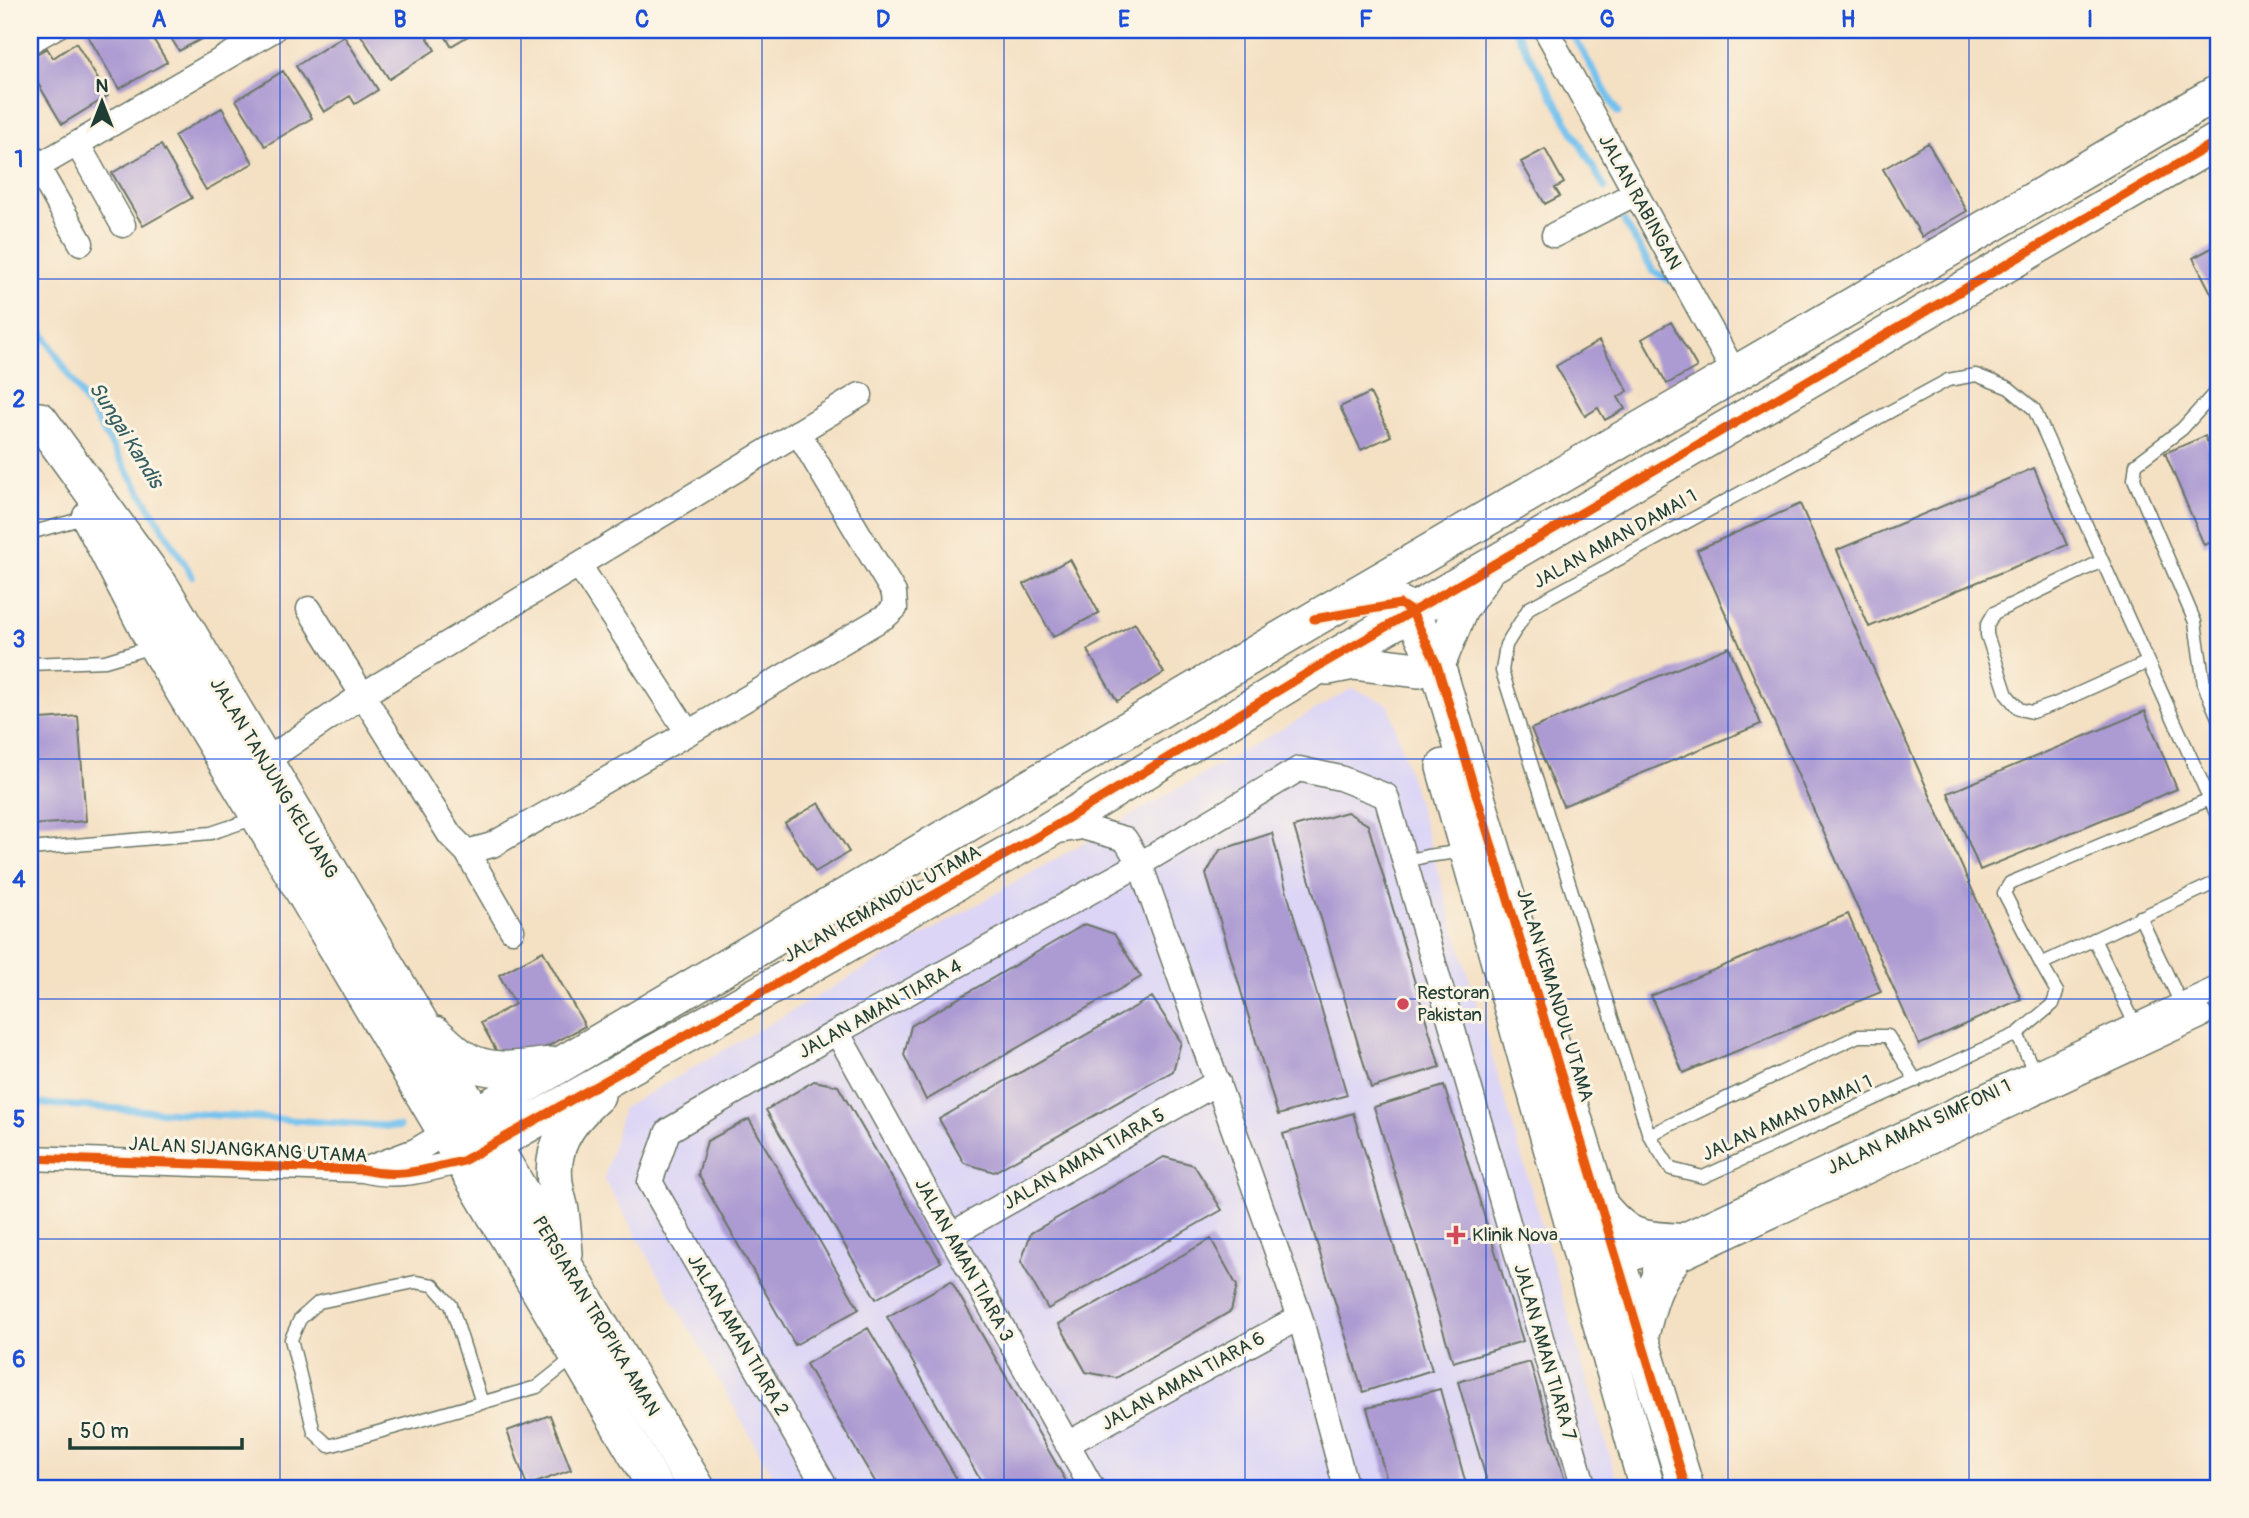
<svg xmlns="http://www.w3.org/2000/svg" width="2249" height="1518" viewBox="0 0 2249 1518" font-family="Pangolin,sans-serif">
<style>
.built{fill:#dcd5f6}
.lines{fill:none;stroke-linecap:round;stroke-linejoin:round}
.stream{stroke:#73c1ee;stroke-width:7}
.building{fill:#ac9ad2}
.lane-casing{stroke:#6a7666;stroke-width:15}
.street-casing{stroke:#6a7666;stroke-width:27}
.secondary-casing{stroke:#6a7666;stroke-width:38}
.lane{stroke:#fff;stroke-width:12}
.street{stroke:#fff;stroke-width:24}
.secondary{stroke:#fff;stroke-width:35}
.cycleway-casing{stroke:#fcf5e5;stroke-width:13}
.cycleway{stroke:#e8590c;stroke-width:9}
.grid{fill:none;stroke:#1d4ed8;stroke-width:2;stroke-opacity:0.55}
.poi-dot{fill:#d1495b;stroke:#fcf5e5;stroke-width:2.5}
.labels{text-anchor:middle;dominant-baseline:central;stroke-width:6;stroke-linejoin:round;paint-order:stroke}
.street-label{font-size:19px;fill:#1f3d34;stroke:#fcf5e5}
.poi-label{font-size:19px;fill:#1f3d34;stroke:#fcf5e5;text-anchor:start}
.water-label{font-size:21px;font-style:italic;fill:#345e62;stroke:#fcf5e5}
.neatline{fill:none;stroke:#1d4ed8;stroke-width:2.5}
.grid-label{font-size:23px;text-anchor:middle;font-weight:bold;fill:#1d4ed8}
</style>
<rect width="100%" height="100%" fill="#fcf5e5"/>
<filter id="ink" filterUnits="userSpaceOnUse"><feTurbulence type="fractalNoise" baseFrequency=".0143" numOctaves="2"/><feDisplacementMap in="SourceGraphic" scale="14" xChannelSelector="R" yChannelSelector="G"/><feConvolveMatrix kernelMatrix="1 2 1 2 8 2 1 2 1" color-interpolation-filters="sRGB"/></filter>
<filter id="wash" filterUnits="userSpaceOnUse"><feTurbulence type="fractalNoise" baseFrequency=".00686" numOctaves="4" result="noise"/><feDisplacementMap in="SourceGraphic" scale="28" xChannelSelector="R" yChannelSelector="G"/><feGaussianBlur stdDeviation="1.57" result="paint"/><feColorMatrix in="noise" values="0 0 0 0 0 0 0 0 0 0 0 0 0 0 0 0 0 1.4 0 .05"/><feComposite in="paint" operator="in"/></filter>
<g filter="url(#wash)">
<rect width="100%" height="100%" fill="#f4e0c3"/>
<path class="built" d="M1353 688 1389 705 1619 1488H780L604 1179 623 1108Z"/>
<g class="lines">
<path class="stream" d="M1515 30 1605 188
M1570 30 1618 113
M1624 221 1653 271 1673 282
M30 312 192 576
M30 1103 399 1127"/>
</g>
<g id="blocks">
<path class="building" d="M86 30H148L167 62 119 89 85 31Z
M166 30H218L179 51Z
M362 30H423L435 50 389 79 359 32Z
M442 30H478L451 46Z
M344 36 378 90 355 104 350 96 324 112 296 66Z
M76 43 108 96 62 124 37 82 30 87V58L47 48 53 58Z
M283 71 312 118 265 146 236 100Z
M222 108 253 163 206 190 174 136Z
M1928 143 1967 211 1922 237 1883 169Z
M161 145 192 198 143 226 112 173Z
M1545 149 1564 183 1555 188 1560 196 1545 204 1521 162Z
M2219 244V308L2193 258Z
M1671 322 1697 367 1667 384 1642 339Z
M1599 341 1628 391 1618 397 1625 409 1605 420 1598 408 1585 416 1556 366Z
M1370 393 1391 436 1361 450 1340 407Z
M2205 436 2219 470V539L2204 545 2165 453Z
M2034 468 2067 545 1869 627 1837 550Z
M1800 504 2021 999 1919 1045 1697 550Z
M1070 559 1099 613 1053 637 1024 584Z
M1135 623 1164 673 1117 701 1087 650Z
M1729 647 1761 724 1563 806 1531 729Z
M2145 711 2177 789 1980 870 1948 793Z
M78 716 86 821 30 825V720Z
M819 803 849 852 815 872 785 823Z
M1347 812 1368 825 1440 1067 1371 1088 1294 827Z
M1272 833 1287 893 1347 1095 1278 1115 1206 874 1220 850Z
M1848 914 1881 992 1683 1073 1651 996Z
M1085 924 1114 934 1141 977 926 1100 904 1055 911 1026Z
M543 951 585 1026 519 1062 497 1052 481 1023 515 1004 499 975Z
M1152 997 1181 1042 1173 1071 994 1172 964 1163 939 1119Z
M814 1081 838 1086 941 1262 876 1299 766 1110Z
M1444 1086 1523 1341 1453 1362 1374 1107Z
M1353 1113 1432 1370 1363 1392 1283 1134Z
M749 1119 859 1309 795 1345 698 1174 707 1141Z
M1164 1157 1194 1165 1222 1210 1048 1309 1021 1262 1031 1233Z
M1211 1239 1237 1286 1231 1311 1116 1378 1086 1372 1059 1324Z
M951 1281 981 1333 1070 1488H985L929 1391 887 1317Z
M868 1328 936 1443 962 1488H879L861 1458 806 1364Z
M1530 1362 1567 1488H1489L1458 1382Z
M1440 1389 1467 1488H1389L1367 1408Z
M550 1415 571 1470 527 1486 507 1431Z"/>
</g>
</g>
<g filter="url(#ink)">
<use href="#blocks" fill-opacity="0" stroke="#6a7666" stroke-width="2"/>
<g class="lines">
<g class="lane-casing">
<path id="lane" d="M30 48 62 30
M2219 388 2182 429 2136 464 2134 479 2195 622 2204 685 2219 720
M30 533 87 517
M2102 561 1994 613 1987 625V635L2007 695 2019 709 2032 712 2055 704 2148 662
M30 664 105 661 155 646
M2219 820 2034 409 2009 388 1976 375 1948 380 1529 608 1506 645 1502 671 1649 1135 1671 1169 1703 1177 2017 1034 2053 1004 2057 992 2041 964 2219 881
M30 849 211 833 256 818
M1406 861 1427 856 1466 851
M2140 917 2182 1006
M2094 939 2136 1026
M2041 964 2004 893 2010 883 2210 799
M2017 1034 2035 1073
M1649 1135 1858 1036H1888L1916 1081
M482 1403 451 1305 433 1285 415 1282 319 1302 300 1319 291 1339 314 1432 329 1446 537 1387 577 1355"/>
</g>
<g class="street-casing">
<path id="street" d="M1546 30 1735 374
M78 145 123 225
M30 154 81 243
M37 167 273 30
M1554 235 1636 193
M579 565 688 733
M309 609 450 835 467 852 512 930
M264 762 364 694 860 395
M1053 832 1082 827 1125 839 1140 864 1300 1317 1346 1488
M467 852 492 845 688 733 886 616 895 608 894 593 798 432
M837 1032 1092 1488
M30 1158 363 1170C400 1179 427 1169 463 1161
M367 1169 415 1151 445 1133
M951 1235 1218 1082
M1655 1270 2200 1016
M1611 1276 1619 1265 2219 988
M1067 1444 1300 1317
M826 1488 650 1182 668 1131 837 1032 1140 864 1299 769 1340 778 1386 796 1584 1488"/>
</g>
<g class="secondary-casing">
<path id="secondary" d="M40 420 162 588 697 1488
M90 518 156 646 259 817 656 1488
M1390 606 1400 604 1412 612 1437 665 1686 1488
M1437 665 1460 609 1484 574
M1328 667 1353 662 1418 670
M1444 767 1647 1488
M435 1034C443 1041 451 1049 460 1056 486 1075 520 1069 550 1065
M445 1133 1314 619 2219 92
M463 1161 1042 834 1314 669 2219 140
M1600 1205C1625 1236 1636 1239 1675 1241
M565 1254C564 1240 563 1225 561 1211 560 1203 557 1197 556 1189 548 1148 568 1121 597 1095
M1640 1338C1648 1309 1651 1288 1670 1263"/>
</g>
<use href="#lane" class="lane"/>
<use href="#street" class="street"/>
<use href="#secondary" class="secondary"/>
<g class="cycleway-casing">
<path id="cycleway" d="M1314 619 1400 604 1412 612 1437 665 1686 1488
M30 1158 363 1170C400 1179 427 1169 463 1161L1042 834 1314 669 2219 140"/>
</g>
<use href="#cycleway" class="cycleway"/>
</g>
</g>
<path class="grid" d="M280 30V1488M521 30V1488M762 30V1488M1004 30V1488M1245 30V1488M1486 30V1488M1728 30V1488M1969 30V1488M30 279H2219M30 519H2219M30 759H2219M30 999H2219M30 1239H2219"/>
<g class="poi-dot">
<circle cx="1403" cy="1004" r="7"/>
<path d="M1452.5 1224.5h7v7h7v7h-7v7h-7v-7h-7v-7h7z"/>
</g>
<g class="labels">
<g class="street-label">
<text transform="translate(1640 202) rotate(61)">JALAN RABINGAN</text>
<text transform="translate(1615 539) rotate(-29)">JALAN AMAN DAMAI 1</text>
<text transform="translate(274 778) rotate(59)">JALAN TANJUNG KELUANG</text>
<text transform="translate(882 904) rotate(-29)">JALAN KEMANDUL UTAMA</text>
<text transform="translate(1555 995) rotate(73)">JALAN KEMANDUL UTAMA</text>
<text transform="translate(880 1009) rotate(-29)">JALAN AMAN TIARA 4</text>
<text transform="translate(1787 1118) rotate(-24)">JALAN AMAN DAMAI 1</text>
<text transform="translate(1919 1127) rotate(-25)">JALAN AMAN SIMFONI 1</text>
<text transform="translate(248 1150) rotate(3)">JALAN SIJANGKANG UTAMA</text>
<text transform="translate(1084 1159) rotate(-30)">JALAN AMAN TIARA 5</text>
<text transform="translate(964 1260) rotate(61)">JALAN AMAN TIARA 3</text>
<text transform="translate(596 1316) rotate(59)">PERSIARAN TROPIKA AMAN</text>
<text transform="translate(738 1335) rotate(60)">JALAN AMAN TIARA 2</text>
<text transform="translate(1545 1352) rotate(74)">JALAN AMAN TIARA 7</text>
<text transform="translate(1183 1381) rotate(-29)">JALAN AMAN TIARA 6</text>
</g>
<g class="poi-label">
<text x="1417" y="993">Restoran<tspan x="1417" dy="22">Pakistan</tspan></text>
<text x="1472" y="1235">Klinik Nova</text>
</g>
<g class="water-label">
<text transform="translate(126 435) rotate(58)">Sungai Kandis</text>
</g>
</g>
<rect width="2249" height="1518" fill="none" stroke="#fcf5e5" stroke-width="77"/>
<g transform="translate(102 102)" stroke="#fcf5e5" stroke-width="5" paint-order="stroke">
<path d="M0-5L12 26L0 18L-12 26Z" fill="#1f3d34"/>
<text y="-10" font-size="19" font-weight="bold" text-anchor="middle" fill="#1f3d34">N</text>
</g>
<path d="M70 1438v10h172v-10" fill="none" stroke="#1f3d34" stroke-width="3.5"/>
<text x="80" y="1438" font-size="21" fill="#1f3d34" stroke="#fcf5e5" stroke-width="5" paint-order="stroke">50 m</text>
<rect x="38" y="38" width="2172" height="1442" class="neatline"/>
<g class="grid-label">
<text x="159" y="27">A</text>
<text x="400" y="27">B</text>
<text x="642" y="27">C</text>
<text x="883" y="27">D</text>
<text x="1124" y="27">E</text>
<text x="1366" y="27">F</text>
<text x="1607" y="27">G</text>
<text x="1848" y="27">H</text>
<text x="2090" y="27">I</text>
<text x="19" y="167">1</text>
<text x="19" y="407">2</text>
<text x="19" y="647">3</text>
<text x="19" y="887">4</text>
<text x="19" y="1127">5</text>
<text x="19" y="1367">6</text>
</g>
</svg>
